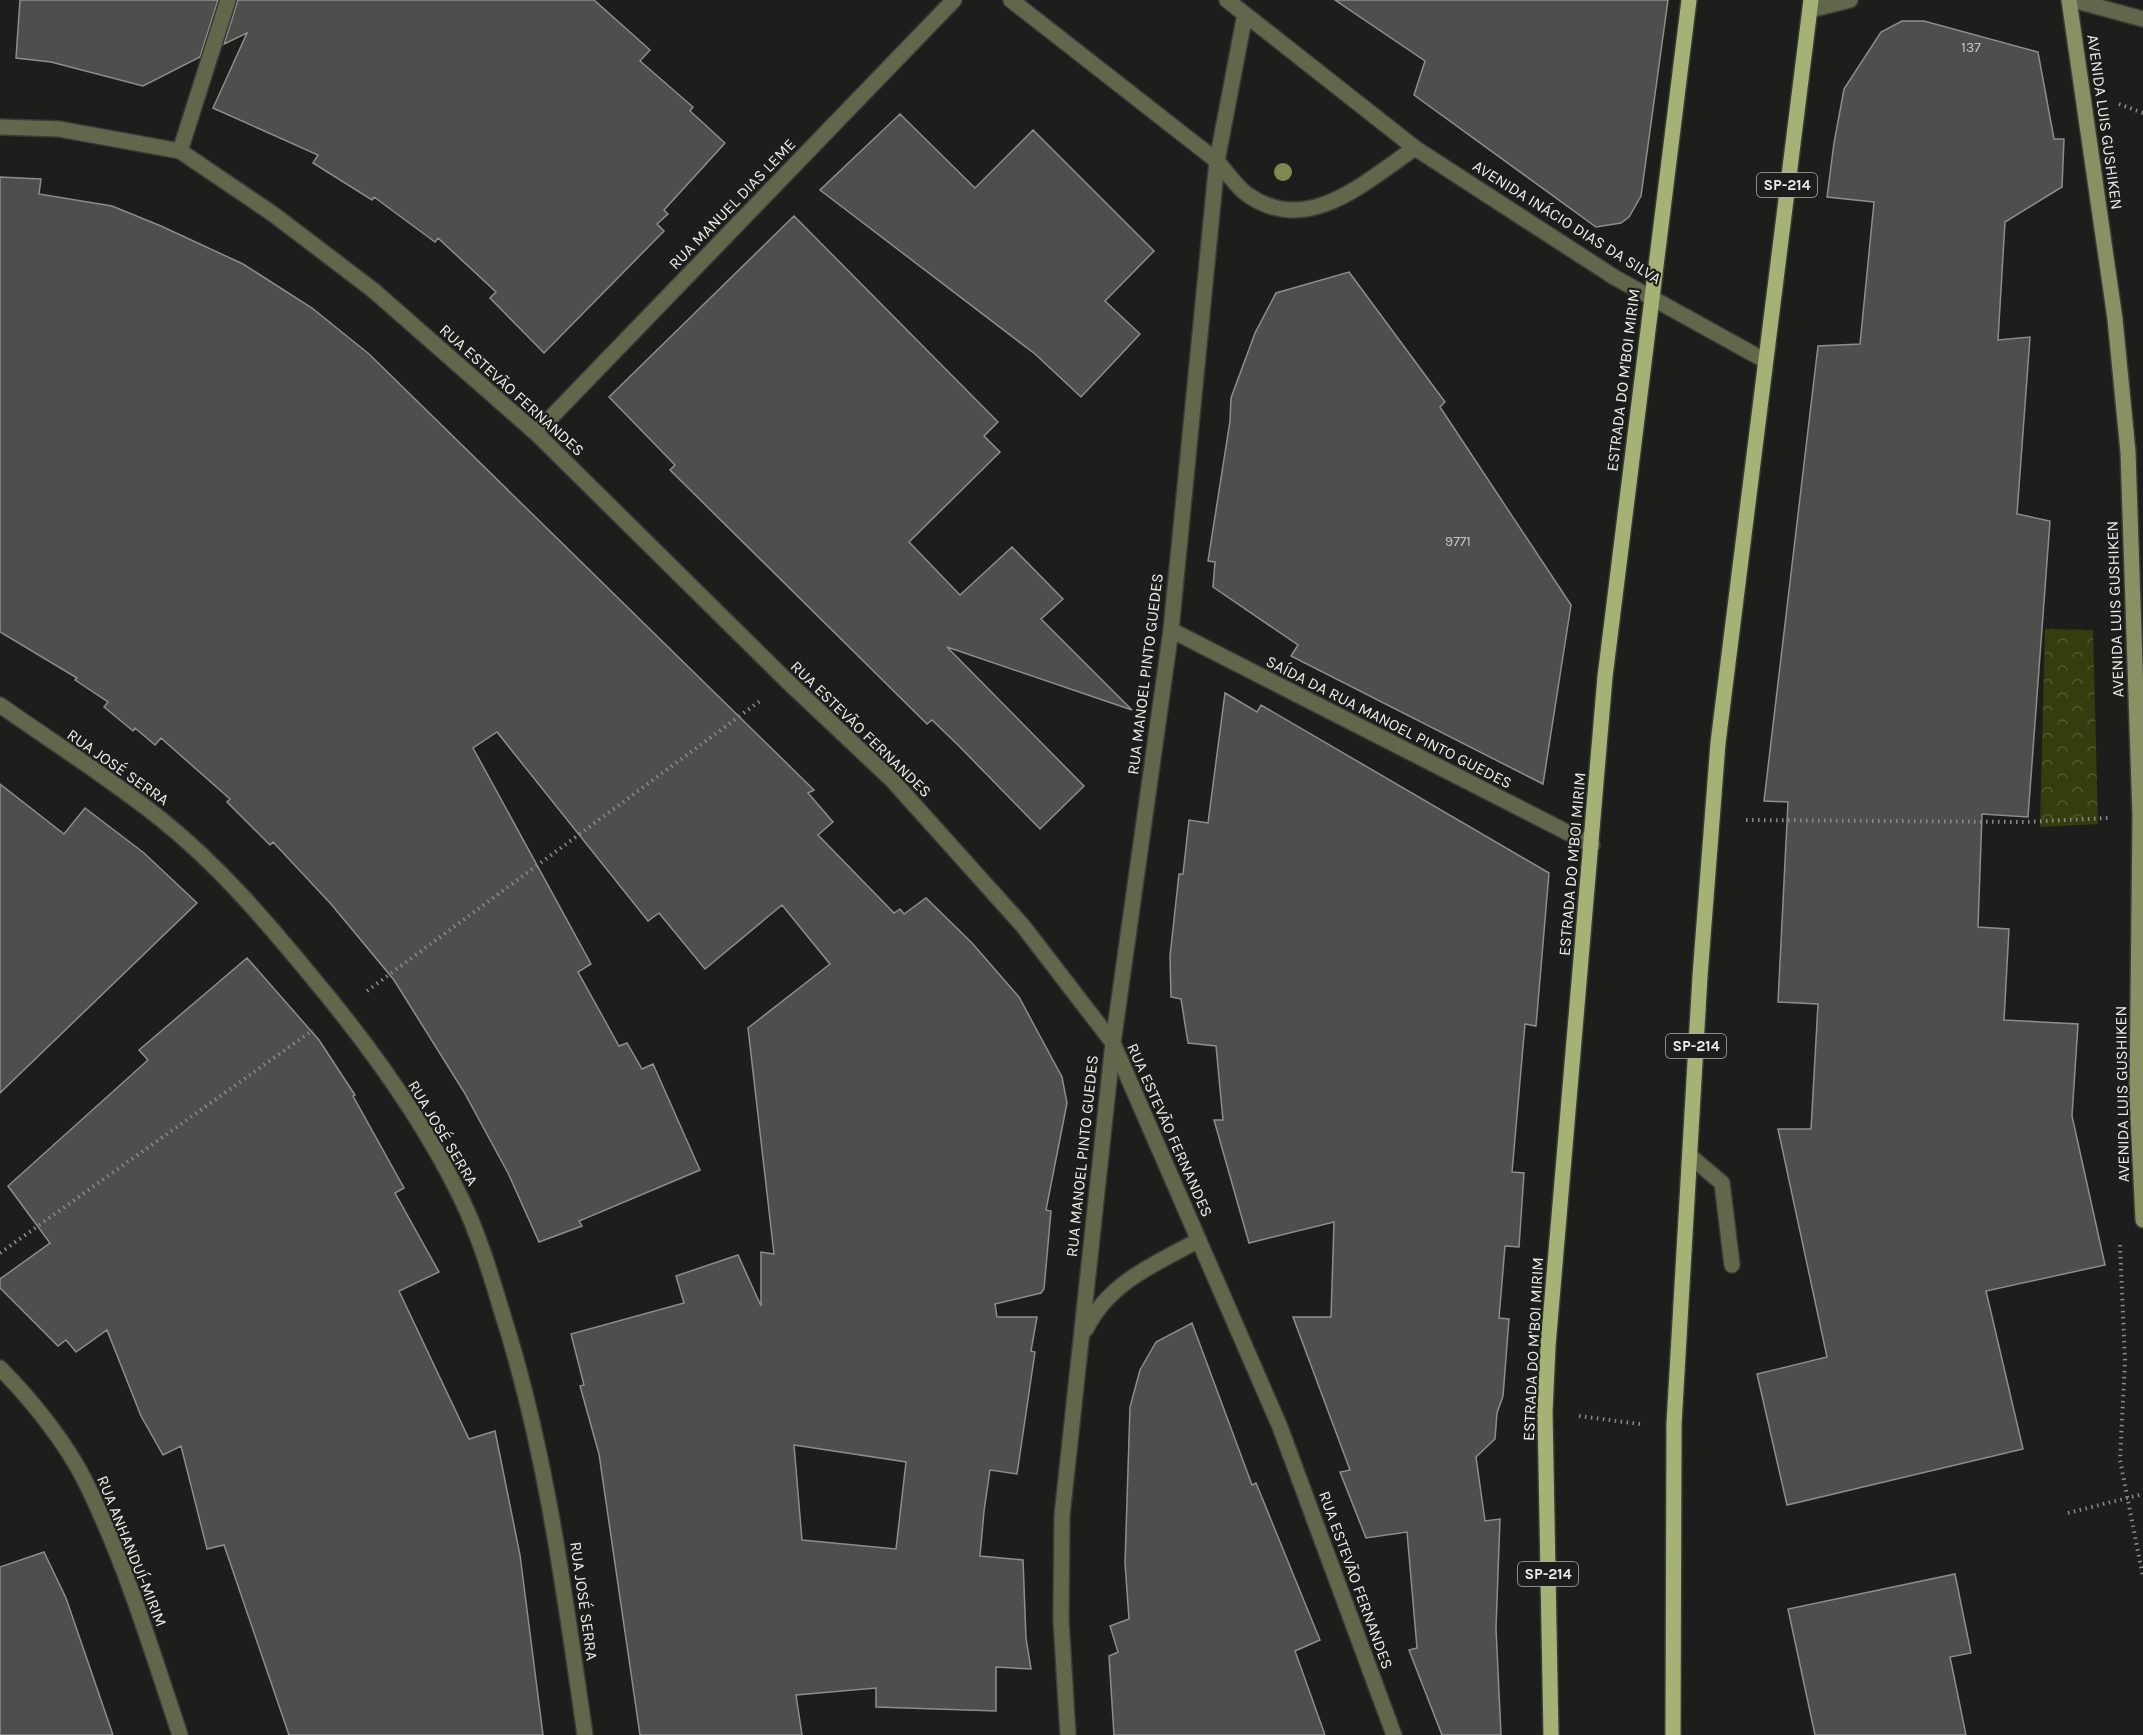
<svg xmlns="http://www.w3.org/2000/svg" width="2143" height="1735" viewBox="0 0 2143 1735" font-family="Karla,sans-serif">
<style>
.park{fill:url(#park-crowns)}
.building{fill:#4e4e4c;stroke:#8d8e8b;stroke-width:1.5;fill-rule:evenodd}
.lines{fill:none;stroke-linecap:round;stroke-linejoin:round}
.lane-casing{stroke:#3a3b38;stroke-width:18}
.street-casing{stroke:#3a3b38;stroke-width:18}
.secondary-casing{stroke:#3a3b38;stroke-width:18}
.primary-casing{stroke:#3a3b38;stroke-width:18}
.path{stroke:#8a8b88;stroke-width:4;stroke-dasharray:1.5 4.5;stroke-linecap:butt}
.lane{stroke:#60674b;stroke-width:15}
.street{stroke:#60674b;stroke-width:15}
.secondary{stroke:#879163;stroke-width:15}
.primary{stroke:#a5b276;stroke-width:15}
.path-bridge{stroke:#8a8b88;stroke-width:4;stroke-dasharray:1.5 4.5;stroke-linecap:butt}
.tree{fill:#7f8a52}
.labels{text-anchor:middle;dominant-baseline:central;stroke-width:4.5;stroke-linejoin:round;paint-order:stroke}
.number-label{font-size:14px;fill:#c4c4c2}
.shield{fill:#1d1e1b;stroke:#aeaeac;stroke-width:1.5}
.shield-label{font-size:15px;font-weight:bold;fill:#ececea}
.street-label{font-size:16px;fill:#ececea;stroke:#1d1e1b}
</style>
<defs>
<pattern id="park-crowns" width="20" height="18" patternUnits="userSpaceOnUse" patternTransform="scale(1.5)"><rect width="20" height="18" fill="#353d0e"/><path d="M2 6a3 3 0 1 1 6 0M12 15a3 3 0 1 1 6 0" fill="none" stroke="#525931"/></pattern>
</defs>
<rect width="100%" height="100%" fill="#1d1e1b"/>
<path class="park" d="M2045 629 2093 630 2098 824 2040 827Z"/>
<path class="building" d="M20 0H218L200 57 143 86 51 62 16 58Z
M238 0H594L650 50 640 61 693 107 690 111 725 143 664 210 668 214 657 224 664 231 544 353 490 298 496 292 438 238 435 242 374 197 372 200 313 163 318 155 213 108 247 33 224 44Z
M1335 0H1668L1641 196 1629 217 1621 223 1596 227 1414 95 1425 61Z
M1902 21H1924L2038 52 2054 139H2064L2062 187 2005 222 1998 340 2030 337 2017 514 2050 521 2028 817 1982 814 1978 927 2009 929 2004 1020 2078 1024 2072 1116 2105 1265 1986 1291 2023 1449 1787 1505 1757 1374 1827 1357 1778 1129H1811L1818 1004 1778 1002 1788 802 1764 801 1818 346 1860 344 1874 202 1827 197 1834 143 1844 89 1881 32Z
M900 114 975 188 1033 130 1154 251 1105 301 1140 334 1081 397 1035 354 820 190Z
M0 177 41 179 39 194 112 206 161 226 243 264 312 308 369 354 814 790 808 793 833 822 818 835 894 913 900 909 904 914 926 898 972 943 1019 997 1062 1077 1067 1103 1046 1210 1051 1211 1044 1289 1041 1293 995 1304 997 1317H1037L1031 1351 1035 1352 1017 1474 990 1470 984 1511 980 1556 1023 1560 1026 1638 1031 1669 996 1667V1711L876 1707V1688L796 1695 802 1735H640L599 1454 580 1386 584 1385 571 1334 684 1303 676 1276 738 1255 761 1306V1252L774 1254 748 1028 830 964 782 905 705 969 659 913 648 921 497 732 473 748 591 964 578 972 619 1046 627 1043 642 1069 653 1064 700 1170 579 1221 582 1226 539 1242 508 1173 464 1092 394 980 331 904 273 842 270 845 227 802 230 799 161 738 155 745 135 728 133 731 104 707 108 702 75 680 77 678 0 632ZM794 1445 906 1462 896 1549 802 1540Z
M794 216 998 422 984 436 1000 452 909 542 960 595 1012 547 1063 599 1041 619 1132 710 947 647 1084 786 1040 829 958 745 932 720 927 724 670 470 675 465 609 397Z
M1349 272 1445 402 1440 407 1571 605 1543 784 1291 656 1298 645 1213 587 1215 562 1208 561 1230 421 1231 398 1255 333 1276 293Z
M1225 693 1257 712 1261 705 1549 873 1536 1026 1525 1024 1512 1172 1524 1173 1519 1247 1505 1246 1499 1318 1509 1319 1503 1396 1497 1413 1495 1439 1476 1457 1485 1521 1500 1519 1496 1628 1501 1735H1442L1409 1650 1417 1648 1407 1532 1366 1538 1340 1472 1350 1470 1293 1317H1331L1334 1222 1249 1243 1214 1120H1223L1216 1046 1188 1043 1181 999 1171 997 1170 956 1179 874H1183L1189 820 1208 823Z
M0 784 64 834 85 808 144 853 197 903 0 1093Z
M247 958 319 1040 355 1095 353 1096 404 1188 395 1193 439 1272 399 1291 469 1439 495 1431 520 1555 543 1735H289L224 1545 207 1549 181 1446 163 1455 141 1416 107 1330 76 1352 66 1340 58 1346 0 1288V1279L50 1243 8 1186 148 1060 139 1050Z
M1192 1323 1252 1485 1256 1483 1320 1640 1295 1651 1325 1735H1114L1109 1656 1118 1652 1110 1626 1129 1619 1125 1563 1130 1407 1140 1370 1156 1342Z
M44 1552 66 1598 113 1735H0V1567Z
M1955 1574 1971 1653 1950 1657 1966 1735H1815L1788 1609Z"/>
<g class="lines">
<g class="lane-casing">
<path id="lane" d="M1690 1156 1722 1183 1732 1265"/>
</g>
<g class="street-casing">
<path id="street" d="M1011 0 1217 161C1227 172 1236 187 1248 195 1308 237 1366 181 1415 148
M1227 0 1415 148 1614 277 1764 360
M2073 0 2143 19
M1810 10 1850 0
M0 127 59 129 180 151 273 214 373 290 536 433 787 681 892 780 1023 926 1113 1043 1280 1427 1394 1735
M180 151 228 0
M536 433 954 0
M1171 630 1592 845
M0 705C54 743 111 779 162 820 219 866 266 921 312 977 368 1044 423 1119 461 1198 478 1233 490 1272 501 1309 546 1449 564 1590 585 1735
M1086 1329C1109 1282 1155 1264 1199 1240
M0 1368C31 1399 68 1445 87 1485 126 1565 152 1651 180 1735
M1068 1735 1061 1620 1062 1516 1113 1043 1171 630 1217 161 1245 14"/>
</g>
<g class="secondary-casing">
<path id="secondary" d="M2069 0 2115 319 2128 452 2140 817 2137 1097 2143 1220"/>
</g>
<g class="primary-casing">
<path id="primary" d="M1551 1735 1545 1412 1548 1346 1605 677 1689 0
M1673 1735 1674 1424 1700 976 1718 743 1811 0"/>
</g>
<path class="path" d="M2119 104 2143 113
M1746 820 2024 822 2108 818
M367 991 760 701
M2120 1245 2125 1361 2120 1460 2143 1577
M0 1253 313 1030
M1579 1416 1640 1424"/>
<use href="#lane" class="lane"/>
<use href="#street" class="street"/>
<use href="#secondary" class="secondary"/>
<use href="#primary" class="primary"/>
<path class="path-bridge" d="M2068 1513 2143 1494"/>
</g>
<circle class="tree" cx="1283" cy="172" r="9"/>
<g class="labels">
<g class="number-label">
<text x="1971" y="47">137</text>
<text x="1458" y="541">9771</text>
</g>
<g class="shield">
<rect x="1757" y="173" width="60" height="24" rx="4.5"/>
<rect x="1666" y="1034" width="60" height="24" rx="4.5"/>
<rect x="1518" y="1562" width="60" height="24" rx="4.5"/>
</g>
<g class="shield-label">
<text x="1787" y="185">SP-214</text>
<text x="1696" y="1046">SP-214</text>
<text x="1548" y="1574">SP-214</text>
</g>
<g class="street-label">
<text transform="translate(2105 122) rotate(82)">AVENIDA LUIS GUSHIKEN</text>
<text transform="translate(732 204) rotate(-46)">RUA MANUEL DIAS LEME</text>
<text transform="translate(1567 222) rotate(32)">AVENIDA INÁCIO DIAS DA SILVA</text>
<text transform="translate(1623 380) rotate(-83)">ESTRADA DO M'BOI MIRIM</text>
<text transform="translate(512 390) rotate(42)">RUA ESTEVÃO FERNANDES</text>
<text transform="translate(2115 609) rotate(-92)">AVENIDA LUIS GUSHIKEN</text>
<text transform="translate(1145 674) rotate(-83)">RUA MANOEL PINTO GUEDES</text>
<text transform="translate(1389 722) rotate(27)">SAÍDA DA RUA MANOEL PINTO GUEDES</text>
<text transform="translate(861 729) rotate(44)">RUA ESTEVÃO FERNANDES</text>
<text transform="translate(118 767) rotate(35)">RUA JOSÉ SERRA</text>
<text transform="translate(1572 864) rotate(-85)">ESTRADA DO M'BOI MIRIM</text>
<text transform="translate(2122 1094) rotate(-91)">AVENIDA LUIS GUSHIKEN</text>
<text transform="translate(1170 1130) rotate(66)">RUA ESTEVÃO FERNANDES</text>
<text transform="translate(443 1133) rotate(59)">RUA JOSÉ SERRA</text>
<text transform="translate(1082 1156) rotate(-84)">RUA MANOEL PINTO GUEDES</text>
<text transform="translate(1533 1349) rotate(-87)">ESTRADA DO M'BOI MIRIM</text>
<text transform="translate(132 1551) rotate(68)">RUA ANHANDUÍ-MIRIM</text>
<text transform="translate(1356 1580) rotate(70)">RUA ESTEVÃO FERNANDES</text>
<text transform="translate(584 1601) rotate(82)">RUA JOSÉ SERRA</text>
</g>
</g>
</svg>
